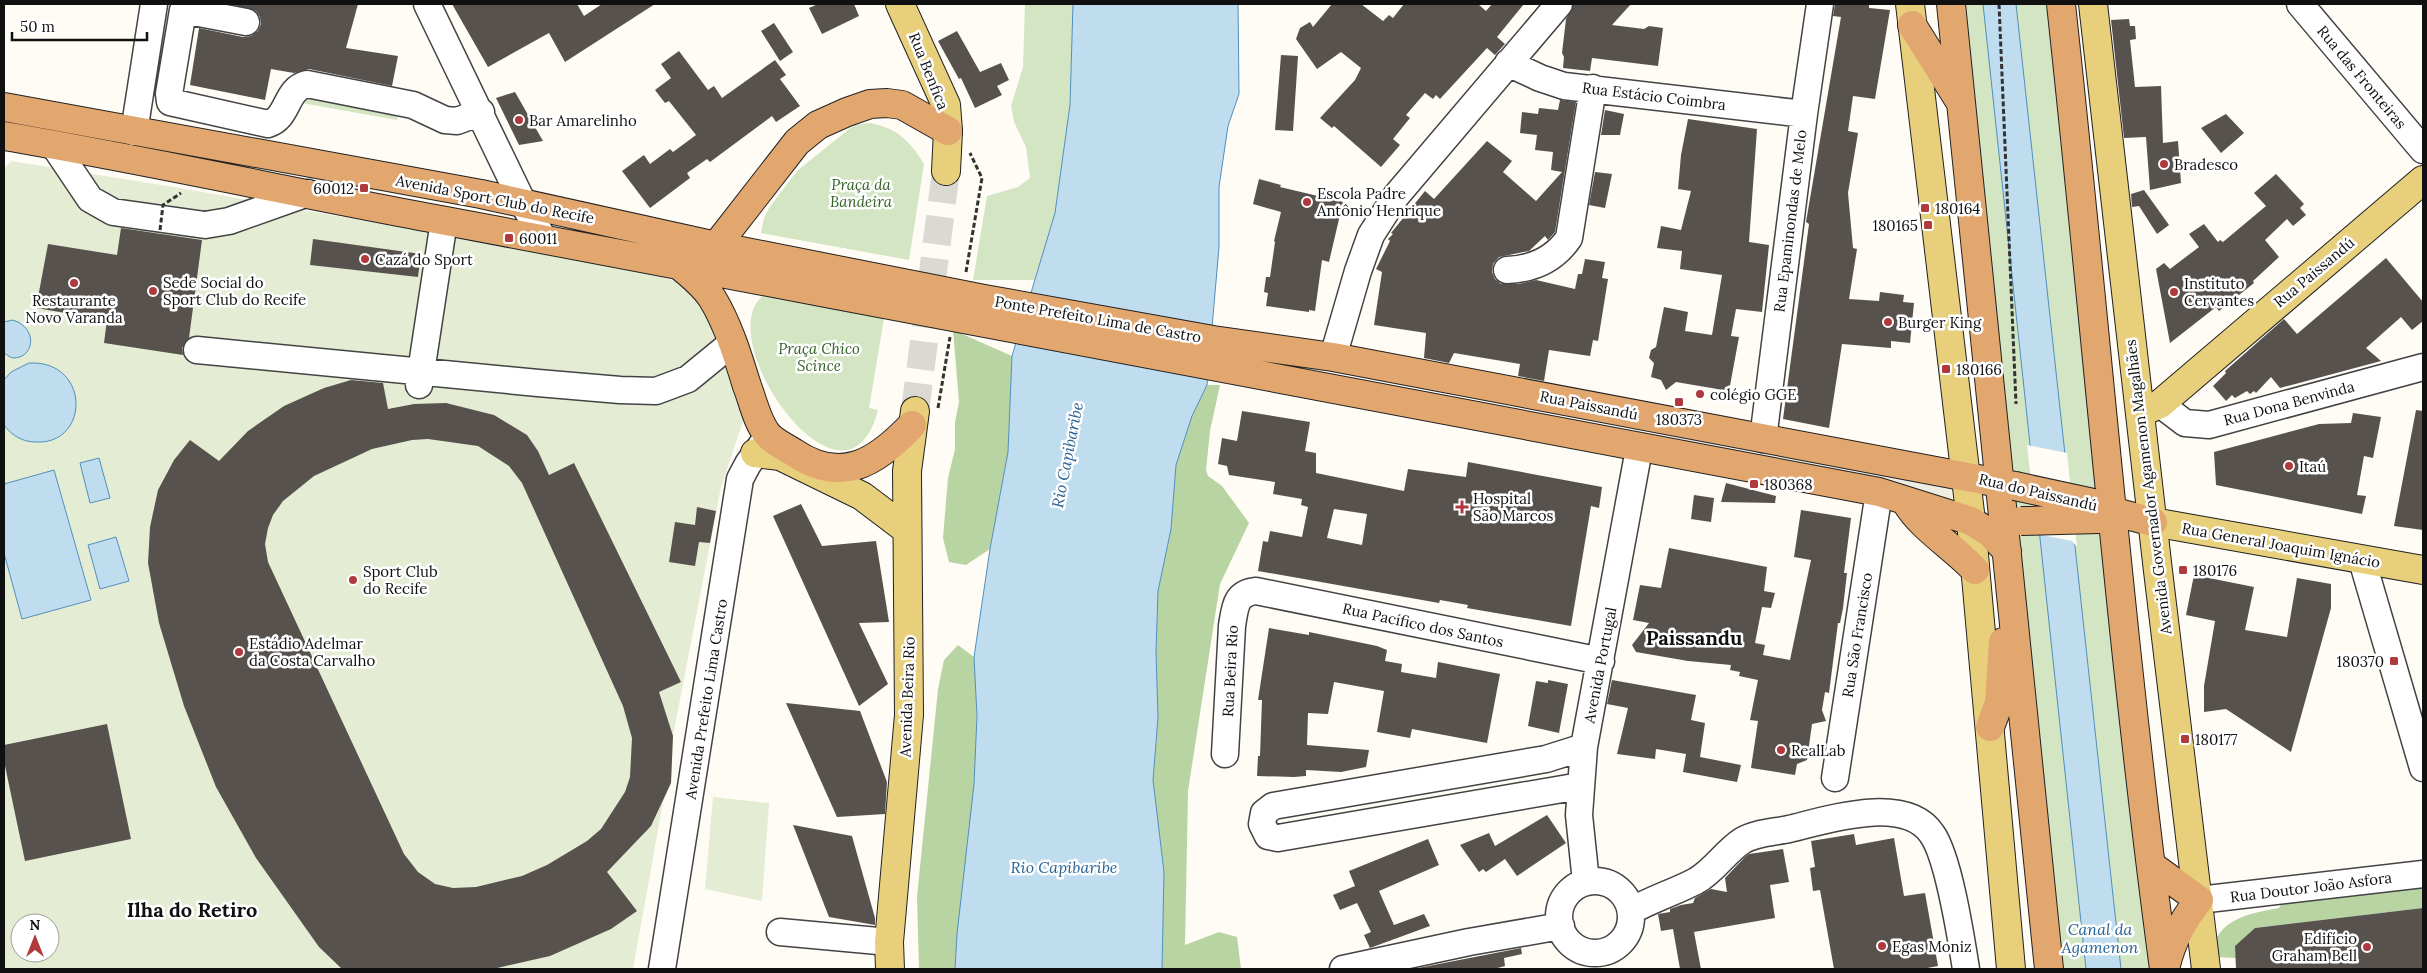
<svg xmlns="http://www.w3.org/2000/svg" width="2427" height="973" viewBox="0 0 2427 973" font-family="Lora,serif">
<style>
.green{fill:#d3e5c2}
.forest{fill:#b8d4a3}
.pitch{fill:#e4edd3;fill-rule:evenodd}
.plaza{fill:#efece3}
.water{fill:#c0ddef;stroke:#508fbd}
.pier{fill:#fefcf5}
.building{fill:#58524e;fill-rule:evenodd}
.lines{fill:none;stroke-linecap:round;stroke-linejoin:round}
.major-tunnel{stroke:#dad9d3;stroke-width:28;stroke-dasharray:28 14;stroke-linecap:butt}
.minor-casing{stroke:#434343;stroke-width:29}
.major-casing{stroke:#212121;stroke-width:30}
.highway-casing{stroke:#212121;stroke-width:30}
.path{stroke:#323232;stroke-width:3;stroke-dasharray:5 2.5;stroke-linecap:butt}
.minor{stroke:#fff;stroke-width:26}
.major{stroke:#e7cf7c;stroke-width:28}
.highway{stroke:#e2a66f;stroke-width:28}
.highway-bridge-casing{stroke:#212121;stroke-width:30;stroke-linecap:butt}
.path-bridge{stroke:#323232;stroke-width:3;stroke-dasharray:5 2.5;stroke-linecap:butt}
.highway-bridge{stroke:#e2a66f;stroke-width:28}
.poi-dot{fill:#b0393d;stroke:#fff;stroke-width:2}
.labels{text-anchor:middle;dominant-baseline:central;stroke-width:5;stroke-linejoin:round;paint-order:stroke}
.street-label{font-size:15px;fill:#101010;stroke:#fff}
.poi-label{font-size:15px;fill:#101010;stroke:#fff;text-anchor:start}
.park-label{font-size:15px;font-style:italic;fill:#336128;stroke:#fff}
.water-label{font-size:16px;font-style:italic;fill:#286394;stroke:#fff}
.district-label{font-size:20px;font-weight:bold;fill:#101010;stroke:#fff}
</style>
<rect width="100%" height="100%" fill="#fefcf5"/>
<path class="green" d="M1025 4H1073L1070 105 1055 213 1035 280H973L987 196 1018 187 1030 178 1026 147 1014 122 1011 106 1023 67Z
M1951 4H2061L2158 969H2049Z
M305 86 400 104 397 120 302 103Z
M870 123C897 128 910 141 924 164L909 260 761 233 764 218 769 208 797 171 854 125Z
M764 295 885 312 869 408 878 410C846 534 707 337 764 295Z"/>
<path class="forest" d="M953 330 1012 356 1008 452 990 549 966 565 949 562 943 538 948 478 955 449V422L959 402Z
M1207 385H1220L1210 431 1206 470 1208 476 1222 486 1249 523 1220 584 1188 791 1185 945 1219 932 1237 937 1241 969H1162L1164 872 1153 780 1158 718 1156 652 1158 591 1171 529 1176 465 1192 416Z
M958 645 974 657C977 699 978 741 974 783 970 845 958 907 955 969H919L917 897 938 689 944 660Z
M2423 883V908L2255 928 2236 958 2213 957C2212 920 2250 913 2279 908L2282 902Z"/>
<path class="pitch" d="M11 161 174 187 618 266 658 275 681 284 698 298 712 319 745 415 721 487 673 736 671 783 663 802 633 969H4V169ZM20 923H50V953H20Z
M713 797 769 803 762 901 705 889Z"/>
<path class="plaza" d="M935 297 1591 423 1951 484 1952 501 1483 414Z"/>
<path class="water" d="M1073 4H1238L1239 94 1228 126 1219 187V247L1207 385 1192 416 1176 465 1171 529 1158 591 1156 652 1158 718 1153 780 1164 872 1162 969H955L957 934 974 784 977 716 974 657 990 549 1008 452 1012 356 1055 213 1070 105Z
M1983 4H2016L2121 969H2086Z
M12 320C37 326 36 357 14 358 10 358 8 355 4 353V322Z
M29 363C91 360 90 445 36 442 23 442 12 436 4 425V380L11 372Z
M99 458 110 498 90 503 80 463Z
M54 470 91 600 22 619 4 553V484Z
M116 537 129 581 100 589 88 545Z"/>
<path class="pier" d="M2027 445 2067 453 2077 547 2072 541 2037 534Z"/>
<path class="building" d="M230 4H358L346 48 398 56 392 86 309 69 294 73 271 69 265 100 190 85 199 28 243 37 251 36 258 31 261 24 260 17 256 11Z
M452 4H577L584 16 602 4H655L565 62 549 33 488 67Z
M818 4H854L859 16 822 34 809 8Z
M1332 4H1361L1383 21 1389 15 1393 18 1404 4H1478L1486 11 1492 4H1524L1497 37 1505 44 1495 55 1487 48 1440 99 1436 95 1433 99 1425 93 1406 115 1410 118 1393 139 1400 145 1381 167 1334 126 1332 128 1320 118 1355 80 1361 68 1341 52 1317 69 1296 39 1300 28 1310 22 1313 27Z
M1574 4H1631L1612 25 1644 29 1649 26 1663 28 1658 66 1592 58 1590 71 1563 68 1564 57 1562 53 1566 19Z
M1835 4H1869V8L1890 10 1875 99 1853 96 1848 131 1858 133 1848 193 1853 248 1857 249 1849 299 1879 301 1880 292 1904 295 1903 302 1914 303 1910 343 1891 341V348L1842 344 1829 428 1783 419 1809 224 1806 222 1841 17 1833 16Z
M2129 19 2130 26H2135L2136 39 2130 40 2135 87 2161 86 2163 143 2178 141 2181 183 2150 190 2146 137 2124 138 2111 20Z
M774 23 793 52 780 61 761 31Z
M957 31 980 72 1001 63 1009 80 997 86 1002 95 975 108 961 78 959 79 938 41Z
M679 51 708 90 714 86 722 98 775 60 786 75 780 79 800 106 776 122 772 116 710 162 707 159 687 173 690 178 650 208 622 171 644 155 650 164 670 149 673 152 696 135 669 101 665 103 655 90 671 78 661 64Z
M1281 55 1298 56 1293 131 1275 130Z
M515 92 543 141 519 145 496 98Z
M1560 100 1576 102 1555 232 1548 240 1545 236 1529 251 1499 257 1493 264 1492 272 1495 279 1501 284H1518L1536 280 1575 289 1578 274H1582L1585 259 1605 262 1602 278 1608 279 1598 341 1593 340 1590 356 1549 350 1544 381 1518 376 1520 364 1454 353 1449 363 1424 358 1426 333 1374 325 1382 272 1376 269 1390 241 1388 239 1393 234 1391 233 1425 191 1434 199 1487 141 1512 161 1503 172 1536 201 1562 172 1551 170 1553 152 1535 150 1537 135 1520 133 1522 112 1538 114 1539 108 1558 110Z
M1605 110 1624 114 1620 135H1601Z
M2226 114 2244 133 2221 153 2201 128Z
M1688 119 1757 129 1749 242 1769 245 1762 312 1736 309 1731 336 1739 337 1729 391 1676 382 1666 390 1661 380 1651 377 1654 363 1649 358 1651 350 1656 347 1664 307 1688 312 1685 331 1712 335 1722 275 1680 269 1682 251 1657 248 1661 226 1681 230 1691 191 1678 189 1681 155Z
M1595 172 1612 174 1605 208 1589 205Z
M2276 174 2304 204 2300 208 2306 215 2293 226 2287 219 2265 240 2279 257 2253 281 2254 283 2219 311 2216 307 2170 343 2156 269 2164 263 2170 269 2199 247 2189 234 2204 224 2218 242 2220 240 2223 242 2266 206 2254 193Z
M1259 179 1281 185 1280 187 1343 202 1329 262 1322 260 1315 311 1309 310V312L1266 306 1268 293 1264 292 1266 277H1270L1275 242 1274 241 1281 212 1253 204Z
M2144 190 2169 225 2157 234 2139 206 2132 207 2131 194Z
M121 228 202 240 189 338 182 348 183 355 104 343 107 320 36 308 48 244 117 255Z
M313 239 421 254 418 277 310 265Z
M2386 258 2423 302V321L2412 330 2401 317 2366 348 2381 361 2280 388 2271 377 2256 393 2254 391 2250 394 2247 391 2235 398 2232 395 2226 401 2213 386 2226 373 2225 371 2284 319 2297 334Z
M351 380 383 383 388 409 414 404 446 403 494 415 527 435 538 451 549 475 574 463 681 682 659 692 673 736 671 783 651 826 607 872 637 911 611 929 550 956 493 969H342L319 947 256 858 216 787 184 706 159 623 148 563 150 527 158 490 174 460 190 440 219 461 248 431 284 406 324 388ZM428 439 478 446 509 466 522 483 623 706 632 738 630 777 625 792 601 829 587 841 547 865 522 876 476 887 453 888 435 884 418 872 404 854 268 562 265 544 268 528 273 515 283 501 314 476 372 449 412 440Z
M2416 410 2423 411V530L2394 526Z
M1242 411 1310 422 1305 451 1316 453V473L1404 491 1408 469 1466 477 1468 462 1602 487 1599 508 1591 506 1571 626 1467 608 1468 605 1440 600 1439 603 1258 571 1263 541 1268 542 1270 531 1302 537 1308 507 1301 505 1302 499 1273 494 1275 482 1229 475 1227 466 1218 464 1222 438 1237 441ZM1334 509 1367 514 1362 545 1327 538Z
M2353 413 2381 417 2373 458 2364 456 2357 495 2366 496 2362 514 2216 485 2214 452 2319 424 2351 423Z
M1726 483 1776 496 1775 503 1721 502Z
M1694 495 1714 498 1711 522 1691 519Z
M801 504 822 546 876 541 889 622 859 623 888 684 859 706 773 516Z
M697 507 716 511 710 543 699 542 695 566 669 562 675 522 695 525Z
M1801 510 1851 518 1844 573H1847L1843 608 1840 623H1838L1829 693 1825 692 1822 710 1826 721 1812 724 1807 760 1797 764 1795 775 1751 768 1758 721 1750 720 1758 680 1739 676 1740 672 1730 670 1731 665 1688 661 1636 652 1632 645 1649 623 1633 620 1640 585 1661 588 1669 548 1767 567 1764 591 1775 593 1771 608 1762 607 1755 643 1765 645 1763 655 1790 660 1811 560 1794 557Z
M2194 575 2254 587 2245 630 2287 637 2297 578 2331 584V608L2291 752 2226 709 2204 712V686L2215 621 2186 615Z
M1269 628 1309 635V632L1377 646 1387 650 1385 661 1402 664 1401 672 1436 678 1438 662 1500 674 1487 743 1412 729 1410 738 1377 732 1384 691 1334 682 1328 714 1308 713 1307 745 1369 750 1366 767 1341 772 1306 770V776L1294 777 1257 776 1258 756H1260L1262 700H1258Z
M1548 680 1568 684 1559 733 1528 726 1536 681 1548 683Z
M1612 680 1696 695 1691 720 1705 723 1700 757 1741 765 1737 782 1683 772 1686 754 1656 749 1655 759 1617 754 1628 708 1607 704Z
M786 703 860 711 887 782 885 814 837 817Z
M107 724 131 839 25 861 4 761V745Z
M1547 815 1566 843 1517 876 1505 859 1486 872 1483 869 1479 872 1460 845 1489 833 1495 846Z
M793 825 852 836 875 918V925L829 917Z
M1854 834 1856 845 1894 838 1904 896 1925 893 1938 966 1922 969H1834L1820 890 1813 891 1810 868 1815 867 1811 841Z
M1428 839 1439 865 1379 891 1394 925 1424 914 1430 926 1370 948 1364 935 1371 932 1357 903 1340 910 1333 895 1355 886 1349 871Z
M1783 849 1789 882 1770 885 1775 918 1694 932 1701 969H1680L1673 929 1661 931 1658 914 1670 912V909L1681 905 1693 903 1695 898 1711 889 1727 892 1725 878 1745 857 1749 854Z
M2423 908V969H2236L2235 946 2255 928Z
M1521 948 1522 954 1504 958 1505 966 1494 969H1413Z"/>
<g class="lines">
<path class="major-tunnel" d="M915 411 946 171"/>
<g class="minor-casing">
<path id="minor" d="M427 4 523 203 543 238
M2300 4 2423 150
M246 22 183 10 169 94 170 102 268 124C289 118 285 89 307 84L413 105 445 120 457 121 481 112
M1508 63 1540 78 1564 86 1804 114
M134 132 154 4
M53 144 90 199 113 212 205 225 229 221 308 193
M1507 270C1533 269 1554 260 1569 238L1593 88
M197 350 538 383 620 390 656 391 688 379 732 343
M1333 357 1358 271 1371 235 1396 196 1559 4
M419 385 444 221
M2160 404 2185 423 2209 425 2423 367
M1763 439 1804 114 1820 4
M2362 560 2423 768
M1225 754 1232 626C1235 608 1235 593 1256 591L1601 661
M1835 778 1879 492
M1580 786 1278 838 1268 836 1262 824 1264 813 1273 806 1546 759 1584 747
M1559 917a36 36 0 1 1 72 0a36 36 0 1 1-72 0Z
M1586 882 1579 815 1584 747 1639 449
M2199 900 2423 874
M1631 911C1652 899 1675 892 1696 881 1714 871 1725 852 1742 841 1754 833 1775 832 1789 829 1827 820 1905 794 1932 834 1949 858 1961 938 1966 969
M780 932 889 942
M662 969 740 479 748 464 768 436
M1343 969 1469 942 1561 926"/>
</g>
<g class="major-casing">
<path id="major" d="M900 4 946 105 948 131 946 171
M1910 4 1971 521 2011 969
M2093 4 2158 571 2206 969
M2140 413 2160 404 2423 180
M755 453 780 456 862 496 907 530
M2153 522 2423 570
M890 969 889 942 909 715 907 471 915 411"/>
</g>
<g class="highway-casing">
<path id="highway" d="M1951 4 2049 969
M2061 4C2096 326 2121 648 2164 969
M1912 25 1959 100
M4 107 481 194 716 246 984 299 1213 340 1333 357 2015 486
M4 136C152 161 299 194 446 221 924 310 1401 406 1879 492L1971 521 1990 533 2007 551
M716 246 797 142 818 125 847 112 870 104 887 103 902 105 948 131
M676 263C689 273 703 284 712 298 728 324 738 357 747 386 753 401 757 422 768 435 774 442 785 447 793 452 841 485 876 463 912 425
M1906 502C1922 529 1954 547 1975 570
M2095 503 2111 511 2153 522
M1990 727 1999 703 2003 642
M2152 866 2199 900C2183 920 2172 940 2166 965"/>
</g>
<path class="path" d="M1999 4 2016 404
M966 272 982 178 970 153
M938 408 950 337"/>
<use href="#minor" class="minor"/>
<use href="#major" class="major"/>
<use href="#highway" class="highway"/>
<g class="highway-bridge-casing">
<path id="highway-bridge" d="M2015 486 2093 503
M2021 521 2099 519"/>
</g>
<path class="path-bridge" d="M160 230 163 205 181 193"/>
<use href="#highway-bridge" class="highway-bridge"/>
</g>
<g class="poi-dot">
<circle cx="519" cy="120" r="5"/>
<circle cx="2164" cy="164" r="5"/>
<rect x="359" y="183" width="10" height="10" rx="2.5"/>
<circle cx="1307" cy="202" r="5"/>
<rect x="1920" y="203" width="10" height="10" rx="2.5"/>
<rect x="1923" y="220" width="10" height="10" rx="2.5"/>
<rect x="504" y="233" width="10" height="10" rx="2.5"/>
<circle cx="365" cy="259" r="5"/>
<circle cx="74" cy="283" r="5"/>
<circle cx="153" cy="291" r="5"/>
<circle cx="2174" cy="292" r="5"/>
<circle cx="1888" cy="322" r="5"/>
<rect x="1941" y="364" width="10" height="10" rx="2.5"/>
<circle cx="1700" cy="394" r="5"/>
<rect x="1674" y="397" width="10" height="10" rx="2.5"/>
<circle cx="2289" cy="466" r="5"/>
<rect x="1749" y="479" width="10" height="10" rx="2.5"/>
<path d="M1459.5 499.5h5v5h5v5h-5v5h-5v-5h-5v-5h5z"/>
<rect x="2178" y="565" width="10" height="10" rx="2.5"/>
<circle cx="353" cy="580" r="5"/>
<circle cx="239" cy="652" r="5"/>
<rect x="2389" y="656" width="10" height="10" rx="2.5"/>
<rect x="2180" y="734" width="10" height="10" rx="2.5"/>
<circle cx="1781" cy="750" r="5"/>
<circle cx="1882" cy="946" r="5"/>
<circle cx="2367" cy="947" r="5"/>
</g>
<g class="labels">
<g class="street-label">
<text transform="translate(929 71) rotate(68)">Rua Benfica</text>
<text transform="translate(2362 77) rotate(50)">Rua das Fronteiras</text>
<text transform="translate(1654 96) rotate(7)">Rua Estácio Coimbra</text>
<text transform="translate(495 199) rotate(11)">Avenida Sport Club do Recife</text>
<text transform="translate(1790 221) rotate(-83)">Rua Epaminondas de Melo</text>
<text transform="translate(2314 272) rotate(-40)">Rua Paissandú</text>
<text transform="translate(1098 319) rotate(10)">Ponte Prefeito Lima de Castro</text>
<text transform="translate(2289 403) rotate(-15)">Rua Dona Benvinda</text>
<text transform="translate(1589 405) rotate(11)">Rua Paissandú</text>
<text transform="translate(2148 487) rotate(-97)">Avenida Governador Agamenon Magalhães</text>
<text transform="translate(2038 492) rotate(13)">Rua do Paissandú</text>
<text transform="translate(2281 545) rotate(10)">Rua General Joaquim Ignácio</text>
<text transform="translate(1423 625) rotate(12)">Rua Pacífico dos Santos</text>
<text transform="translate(1857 635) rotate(-81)">Rua São Francisco</text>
<text transform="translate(1600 665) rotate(-79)">Avenida Portugal</text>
<text transform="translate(1230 671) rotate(-87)">Rua Beira Rio</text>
<text transform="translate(907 697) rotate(-88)">Avenida Beira Rio</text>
<text transform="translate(706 699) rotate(-81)">Avenida Prefeito Lima Castro</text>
<text transform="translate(2311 887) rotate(-7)">Rua Doutor João Asfora</text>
</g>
<g class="poi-label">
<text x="529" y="120">Bar Amarelinho</text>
<text x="2174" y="164">Bradesco</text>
<text x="354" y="188" text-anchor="end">60012</text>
<text x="1317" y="193">Escola Padre<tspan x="1317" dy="17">Antônio Henrique</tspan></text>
<text x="1935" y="208">180164</text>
<text x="1918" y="225" text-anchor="end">180165</text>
<text x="519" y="238">60011</text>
<text x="375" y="259">Cazá do Sport</text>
<text x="163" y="282">Sede Social do<tspan x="163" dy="17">Sport Club do Recife</tspan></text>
<text x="2184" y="283">Instituto<tspan x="2184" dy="17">Cervantes</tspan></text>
<text x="74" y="300" text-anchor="middle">Restaurante<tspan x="74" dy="17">Novo Varanda</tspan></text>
<text x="1898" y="322">Burger King</text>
<text x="1956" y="369">180166</text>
<text x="1710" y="394">colégio GGE</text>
<text x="1679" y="419" text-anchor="middle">180373</text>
<text x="2299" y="466">Itaú</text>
<text x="1764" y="484">180368</text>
<text x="1473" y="498">Hospital<tspan x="1473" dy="17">São Marcos</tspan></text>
<text x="2193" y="570">180176</text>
<text x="363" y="571">Sport Club<tspan x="363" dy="17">do Recife</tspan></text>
<text x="249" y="643">Estádio Adelmar<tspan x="249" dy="17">da Costa Carvalho</tspan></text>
<text x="2384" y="661" text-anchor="end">180370</text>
<text x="2195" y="739">180177</text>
<text x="1791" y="750">RealLab</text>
<text x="2357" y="938" text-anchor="end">Edifício<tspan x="2357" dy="17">Graham Bell</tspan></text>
<text x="1892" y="946">Egas Moniz</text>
</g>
<g class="park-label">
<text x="861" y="184">Praça da<tspan x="861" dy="17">Bandeira</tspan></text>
<text x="819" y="348">Praça Chico<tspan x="819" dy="17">Scince</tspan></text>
</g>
<g class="water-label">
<text transform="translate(1067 455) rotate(-79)">Rio Capibaribe</text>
<text x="1064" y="867">Rio Capibaribe</text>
<text x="2100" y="929">Canal da<tspan x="2100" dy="18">Agamenon</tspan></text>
</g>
<g class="district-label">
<text x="1694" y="637">Paissandu</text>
<text x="192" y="909">Ilha do Retiro</text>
</g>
</g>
<rect width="2427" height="973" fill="none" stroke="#101010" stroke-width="10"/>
<g transform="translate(35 938)"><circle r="24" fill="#ffffff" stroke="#9f9f9f"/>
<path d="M0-4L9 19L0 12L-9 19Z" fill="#b0393d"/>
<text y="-8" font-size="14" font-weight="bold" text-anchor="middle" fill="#101010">N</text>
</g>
<path d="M12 32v8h135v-8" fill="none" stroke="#101010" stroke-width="2.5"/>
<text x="20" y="32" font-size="15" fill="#101010" stroke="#ffffff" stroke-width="4" paint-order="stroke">50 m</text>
</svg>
